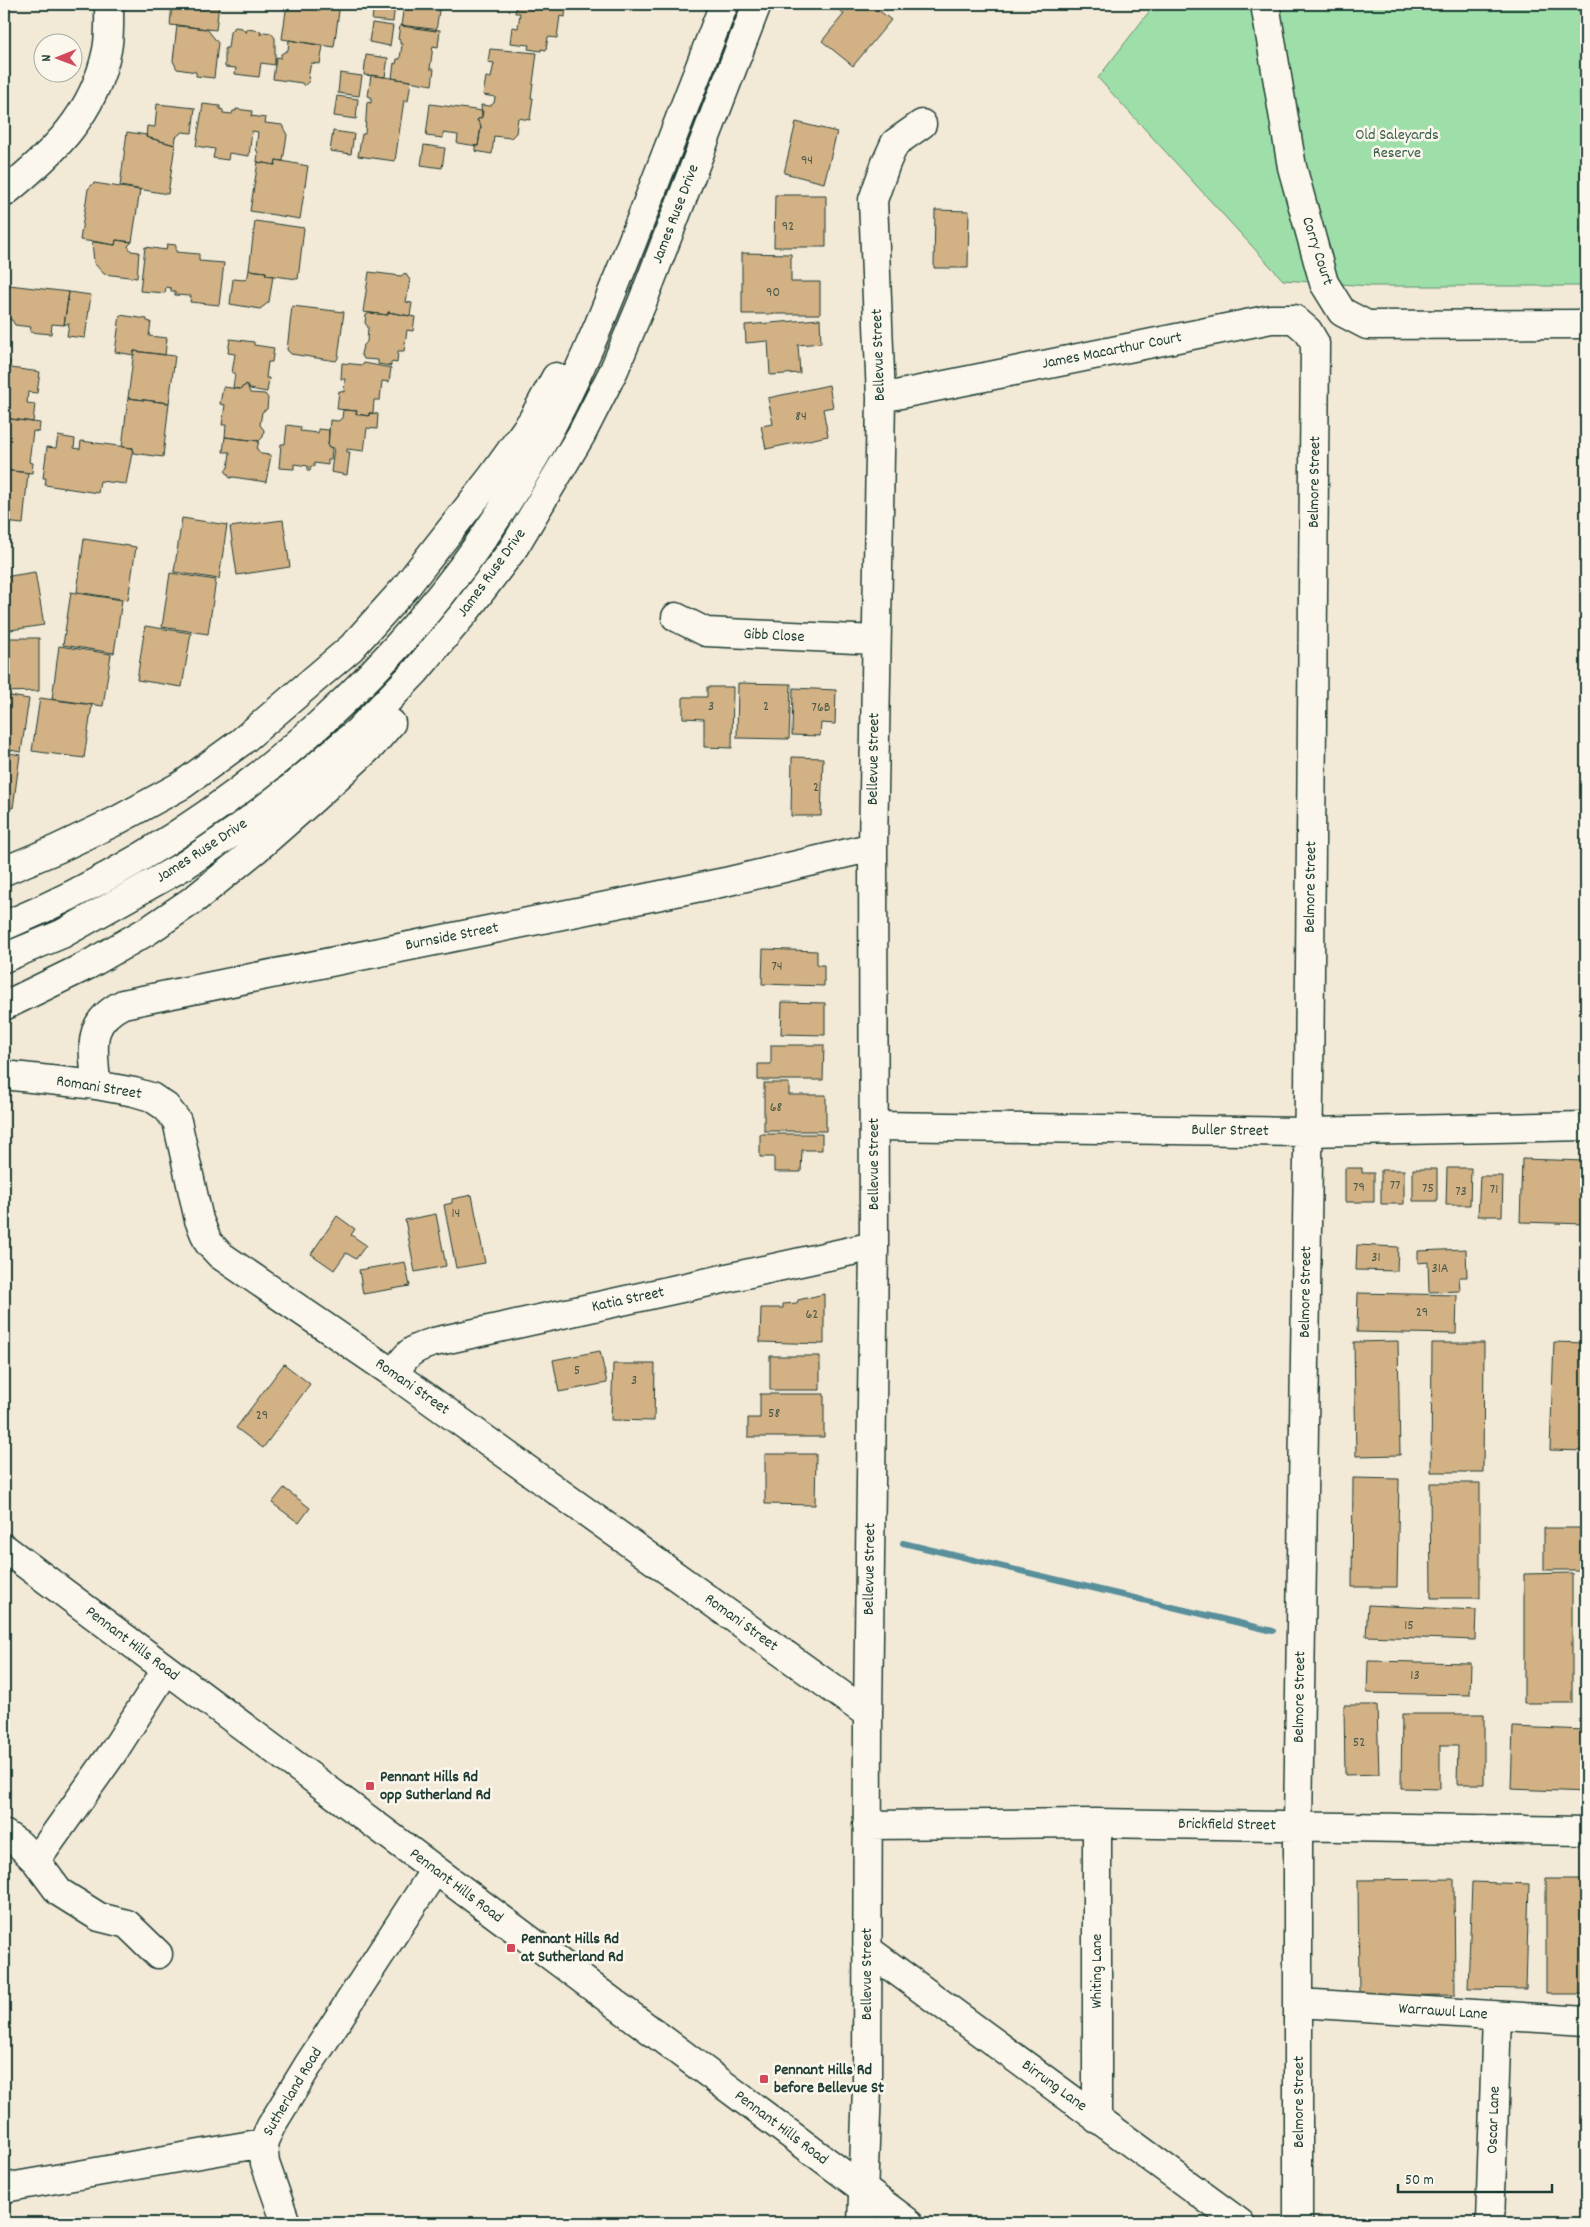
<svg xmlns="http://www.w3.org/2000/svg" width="1590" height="2227" viewBox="0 0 1590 2227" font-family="Dekko,sans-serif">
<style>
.green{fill:#9edfa9;stroke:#5e8e6e}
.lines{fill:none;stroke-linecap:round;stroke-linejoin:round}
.stream{stroke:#588f9b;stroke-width:6}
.building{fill:#d2b185;stroke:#1f3d34}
.minor-casing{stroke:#1f3d34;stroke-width:31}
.major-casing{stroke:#1f3d34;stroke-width:31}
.highway-casing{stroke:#1f3d34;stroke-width:31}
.minor{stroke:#fbf7ec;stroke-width:28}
.major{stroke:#fbf7ec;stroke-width:28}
.highway{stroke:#fbf7ec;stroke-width:28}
.poi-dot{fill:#d1495b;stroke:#fbf7ec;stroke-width:2}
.labels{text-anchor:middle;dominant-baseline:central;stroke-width:5;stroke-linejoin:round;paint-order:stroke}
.number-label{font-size:14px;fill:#4c5a48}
.park-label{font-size:16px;fill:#385d4b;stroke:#fbf7ec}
.street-label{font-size:16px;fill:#1f3d34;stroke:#fbf7ec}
.poi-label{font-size:16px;font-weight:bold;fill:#1f3d34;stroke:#fbf7ec;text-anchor:start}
</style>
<rect width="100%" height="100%" fill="#f3e9d7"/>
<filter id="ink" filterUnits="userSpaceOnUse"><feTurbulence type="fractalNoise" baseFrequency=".02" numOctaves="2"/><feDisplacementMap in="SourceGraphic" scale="10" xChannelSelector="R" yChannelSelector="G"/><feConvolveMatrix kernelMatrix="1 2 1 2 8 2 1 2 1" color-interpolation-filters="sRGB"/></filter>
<g filter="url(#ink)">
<path class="green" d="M1155 4H1586V286H1370L1283 280 1098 78Z"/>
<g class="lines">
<path class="stream" d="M903 1543 1273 1631"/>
</g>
<path class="building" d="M172 4H219L216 30 170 25Z
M287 4H340L334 47 282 39Z
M374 4H395L393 22 372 20Z
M404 4H440L436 31 401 26Z
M516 4H573H566L565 17 560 16 557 38 548 37 546 50 541 49V51L528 49 529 45 510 43 512 27 518 28 520 13H515Z
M842 4H871L891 20 853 66 822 41 844 14 838 9Z
M372 23 393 26 390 46 369 42Z
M177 25 207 29 218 43 214 78 196 76V72L177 69 173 61Z
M400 25 440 30 438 47 433 46 430 69H434L432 85 392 78 394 63 396 64 397 59H400L402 44H400V40L398 39Z
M235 27 242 28 246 33 247 29 261 31 260 35 264 32 271 33 275 38V65L261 63 259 77 235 74 236 68 225 67V48H228L230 32Z
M289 40 323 46 320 64 311 63 308 78 310 80 304 86 302 83 273 79 276 57 281 58V54L288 50Z
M490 49 537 53 531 98H533L530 120 518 118 516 133 511 138 494 136 492 154 475 151V146H478L481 126 477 120 482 117 481 105 490 106 494 103 495 97 483 95 486 77 491 78 494 63 488 62Z
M366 55 388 58 385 77 364 75Z
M340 73 362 76 359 96 338 93Z
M371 75 411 81 408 101 404 100 395 161 358 156 362 134H365L367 102 371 103V97L368 96Z
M337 96 358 99 356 119 334 116Z
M157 104 195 108 192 133 182 132 176 137 175 145 146 137 147 126 155 127Z
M203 104 220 106V109L223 110V113L232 114 233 111H236V109L252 111 251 116 266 118 265 123 282 125 287 135 283 161 276 160 275 165 257 162 258 153 256 149 258 132 252 131 249 156 229 153 228 160 213 158 215 149 196 146Z
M430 104 483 111 482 117 477 120 481 126 478 146 457 143 458 135 443 133V138L426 136Z
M796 122 837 132 824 183 784 173Z
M333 131 354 134 351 154 330 151Z
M127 132 147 135 146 137 175 145 168 194 120 186Z
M424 145 445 148 442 168 421 165Z
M276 160 308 166 300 219 250 211 258 162 275 165Z
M94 183 140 190 132 242 116 240 115 245 80 240 88 189Z
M775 195H826V247H774Z
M935 210 969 211 968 268H934Z
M255 221 304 228 298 279 266 275V272L249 270Z
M116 240 132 242 128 246 131 251 139 252 137 278 104 274 94 263 92 241 115 245Z
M167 244 176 245V252L199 254V261L224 263 219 305 190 302 191 296 175 295V291H171V288L166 287 165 293 140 291 145 247 166 250Z
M742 253 791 254V282H820V314H742Z
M249 270 266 272V275L273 276 269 302 260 309 230 304 233 279 244 280 248 276Z
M369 272 401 276 405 273 410 280 406 302 412 303 410 316 388 312V315L363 312Z
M9 285 69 292 64 325 52 324 51 334 30 332 31 327 15 325 12 320 4 318V301H7Z
M69 292 91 295 85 338 67 336 69 323 64 325Z
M292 306 344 312 338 358 336 361 291 354 287 350Z
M388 312 415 317 413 331 407 330 404 351H398L397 363 391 362V366L378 364V360L364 359 361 354 363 346 367 342 368 327 365 323 366 315 370 313 388 315Z
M120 315 147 319V321L151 322 149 336 167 338 165 355 134 351V355L115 352Z
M4 318 8 319 4 360 10 361 9 368 4 367Z
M820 319 821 343 798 345 800 373 770 375 768 341 746 343 745 325Z
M230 339 254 342V345L274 348 272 362H268L266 378H269L267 392 250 389 247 384 240 389 233 388 235 373H232L235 354 228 353Z
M134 351 175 356 169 403 128 398Z
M342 363 363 365 364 363 391 368 389 382 382 381 380 400H374L373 413H369V416L356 414 357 411 337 409 339 391 344 392 345 379H341Z
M4 367 40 372 37 393 28 392 27 403 35 404 33 422 4 418Z
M247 384 250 393 265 394 268 398 267 409 262 412 260 425 264 430 263 437 259 441 225 437 226 425H222L225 405 220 404 223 387 240 389Z
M829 385 833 407 823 409 828 436 766 449 761 426 773 424 768 398Z
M128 398 169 403 163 457 133 453V448L122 447Z
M343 410 357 411 356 414 369 416V413L378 414 377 429 367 428 364 451 347 449V452H350L347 475 331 472 334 448 328 447 330 420 338 421 342 418Z
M4 418 40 423 39 432 33 431 29 462 33 463 32 473 4 470Z
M287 425 301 427 300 431 318 433V429L329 430 328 447 332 448 331 460H328V465L314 463V467L311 466 310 471H308V466L294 464V469L279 468 281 444H285Z
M58 436 75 439 74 448 80 449 81 441 133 448 126 484 100 481 98 493 45 485 46 478H43L47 447 56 448Z
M225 437 259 441 257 449 261 454 271 455 266 482 233 477 230 478 225 470 228 468 230 452H223Z
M4 470 28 473 23 524 4 522Z
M182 518 227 525 219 579 174 572Z
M283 520 290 567 237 575 230 527Z
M84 539 136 547 128 600 77 592Z
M35 572 44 625 4 631V577Z
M170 573 216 580 208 634 162 627Z
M71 592 122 600 114 653 63 645Z
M145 626 191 633 182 687 137 680Z
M4 638H39V691L4 692Z
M59 646 111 654 103 706 52 699Z
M738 683 791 684 789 739 737 738Z
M707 687H733L732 748 704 747V719L683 718V697H707Z
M793 688 836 690 835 724 821 723 820 736 792 735Z
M4 695 29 699 21 752 4 749Z
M40 698 92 705 84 758 32 751Z
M4 752 20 755 13 808 4 806Z
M792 757 823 758 821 816H791Z
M763 949 817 951V965H824V986L762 984Z
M782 1002 825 1003V1035L781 1034Z
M771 1045H824L823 1080H758V1064H771Z
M764 1083H789V1095H826V1131H764Z
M760 1134H822V1150H802L801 1172H774V1157H760Z
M1522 1159 1586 1161V1224L1520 1222Z
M1345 1168H1362V1173H1374V1202H1345Z
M1447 1168H1471L1470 1205H1446Z
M1413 1169H1437V1201H1413Z
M1381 1170H1404V1204H1381Z
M1480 1176H1503L1502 1216H1478Z
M472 1195 485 1263 456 1268 444 1205 452 1203V1199Z
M436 1214 446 1266 415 1272 405 1220Z
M337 1216 355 1229 351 1235 366 1245 356 1259 346 1253 334 1270 311 1254Z
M1357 1245 1398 1247 1397 1271 1356 1270Z
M1466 1249 1467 1277H1459L1460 1291 1429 1292 1428 1262 1418 1263V1251Z
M405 1262 410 1286 363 1294 359 1270Z
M1358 1293 1457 1295 1456 1334 1357 1332Z
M824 1294V1344L760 1342 761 1308H783V1304L797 1303 798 1300Z
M1398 1341 1400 1455 1356 1456 1354 1342Z
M1554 1342 1586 1343V1451L1550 1450Z
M1432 1343H1484L1483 1472H1431Z
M600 1351 607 1383 559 1392 553 1360Z
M770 1356H820V1390H770Z
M284 1364 310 1384 263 1448 236 1428Z
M613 1364H655L654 1421 611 1420Z
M760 1394H824V1437H748V1418H760Z
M765 1454H816L815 1505 765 1504Z
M1353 1478 1399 1479 1397 1587H1352Z
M1430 1483H1480V1598H1431Z
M284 1488 310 1508 299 1523 272 1503Z
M1544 1528H1586V1570H1544Z
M1572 1573V1703H1524V1574Z
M1368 1605 1476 1610 1475 1640 1366 1636Z
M1368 1661 1471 1663 1470 1695 1367 1693Z
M1344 1705H1377L1379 1774 1345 1775Z
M1402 1714H1484V1784H1457L1458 1745H1440V1789L1401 1788Z
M1513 1727 1586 1730V1792L1511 1789Z
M1454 1879 1455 1995 1359 1996 1358 1880Z
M1546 1879H1586V1994H1546Z
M1472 1882 1529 1884 1526 1989 1468 1988Z"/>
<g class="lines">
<g class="minor-casing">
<path id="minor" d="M1265 4 1292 167 1324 283 1342 312 1367 325 1586 324
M4 193C53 153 94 115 107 50 110 35 109 19 109 4
M881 398 1271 319H1294L1308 331 1315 343 1309 1092 1298 1826V2223
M676 617 706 632 876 640
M4 1075 96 1085 134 1092 151 1097 166 1107 177 1121 199 1220 208 1242 220 1255 394 1374 868 1714
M96 1085C94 1048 85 1023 123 1004L725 882 873 847
M875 1126 1308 1132 1586 1126
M394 1374C406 1354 411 1349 434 1342L874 1246
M1097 1823V2119
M867 1825 1097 1823 1586 1831
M4 1834 19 1844 36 1861
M867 1949 1240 2223
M158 1954 127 1924 99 1917 59 1892 36 1861 114 1751 166 1670
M1299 2003 1586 2021
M4 2188 263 2143
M286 2223 265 2163 263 2143 271 2126 307 2067 435 1870
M862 2223 867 2088 868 1714 874 1246 873 847 881 398 873 200 886 163 895 143 922 124
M1490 2223 1497 2016"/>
</g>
<g class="major-casing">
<path id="major" d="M4 1548 909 2223"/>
</g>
<g class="highway-casing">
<path id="highway" d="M4 871 57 849 116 821 182 785 241 742 351 648 405 588 492 477 532 421 556 377
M4 926C236 829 433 649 551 427 587 359 615 286 643 214 670 144 697 74 724 4
M4 958 62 934 185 865 238 829 296 784 357 732 415 672 465 612 513 549 581 435 614 370 642 303 757 4
M4 1006 88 965 149 930 196 898 255 850 313 799 372 745 391 723"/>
</g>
<use href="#minor" class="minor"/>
<use href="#major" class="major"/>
<use href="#highway" class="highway"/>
</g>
</g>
<g class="poi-dot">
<rect x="365" y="1781" width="10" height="10" rx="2.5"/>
<rect x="506" y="1943" width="10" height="10" rx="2.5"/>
<rect x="759" y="2074" width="10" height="10" rx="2.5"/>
</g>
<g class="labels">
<g class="number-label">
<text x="807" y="161">94</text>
<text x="788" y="227">92</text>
<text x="773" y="293">90</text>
<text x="801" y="417">84</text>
<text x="711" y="707">3</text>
<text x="766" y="707">2</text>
<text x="821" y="708">76B</text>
<text x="816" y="788">2</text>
<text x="777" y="967">74</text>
<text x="776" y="1108">68</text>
<text x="1395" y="1186">77</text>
<text x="1359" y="1188">79</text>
<text x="1428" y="1189">75</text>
<text x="1494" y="1190">71</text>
<text x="1461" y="1192">73</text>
<text x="456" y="1214">14</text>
<text x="1376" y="1258">31</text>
<text x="1440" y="1269">31A</text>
<text x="1422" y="1313">29</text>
<text x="812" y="1315">62</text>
<text x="577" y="1371">5</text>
<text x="634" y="1381">3</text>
<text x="774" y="1414">58</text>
<text x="262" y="1416">29</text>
<text x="1409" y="1626">15</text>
<text x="1415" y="1676">13</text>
<text x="1359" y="1743">52</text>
</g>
<g class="park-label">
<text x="1397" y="135">Old Saleyards<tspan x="1397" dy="18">Reserve</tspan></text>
</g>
<g class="street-label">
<text transform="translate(676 214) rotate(-69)">James Ruse Drive</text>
<text transform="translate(1317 251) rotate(72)">Corry Court</text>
<text transform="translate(1112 351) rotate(-11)">James Macarthur Court</text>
<text transform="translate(879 355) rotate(-92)">Bellevue Street</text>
<text transform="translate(1315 482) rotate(-89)">Belmore Street</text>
<text transform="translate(492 573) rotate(-54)">James Ruse Drive</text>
<text transform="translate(774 636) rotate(3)">Gibb Close</text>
<text transform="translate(874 759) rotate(-89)">Bellevue Street</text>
<text transform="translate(202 851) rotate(-33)">James Ruse Drive</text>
<text transform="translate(1311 887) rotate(-89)">Belmore Street</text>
<text transform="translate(452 937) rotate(-11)">Burnside Street</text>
<text transform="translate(99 1088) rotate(9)">Romani Street</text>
<text transform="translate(1230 1131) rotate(1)">Buller Street</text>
<text transform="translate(874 1164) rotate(-90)">Bellevue Street</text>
<text transform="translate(1306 1292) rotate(-89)">Belmore Street</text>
<text transform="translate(628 1300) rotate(-12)">Katia Street</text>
<text transform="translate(412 1387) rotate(35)">Romani Street</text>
<text transform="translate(870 1569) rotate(-89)">Bellevue Street</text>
<text transform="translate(741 1623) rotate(36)">Romani Street</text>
<text transform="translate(132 1644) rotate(37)">Pennant Hills Road</text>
<text transform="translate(1300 1697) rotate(-89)">Belmore Street</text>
<text transform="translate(1227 1825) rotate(1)">Brickfield Street</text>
<text transform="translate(456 1886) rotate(37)">Pennant Hills Road</text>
<text transform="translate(1097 1971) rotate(-90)">Whiting Lane</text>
<text transform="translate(867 1974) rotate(-90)">Bellevue Street</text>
<text transform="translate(1443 2012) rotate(4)">Warrawul Lane</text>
<text transform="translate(1054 2086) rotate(36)">Birrung Lane</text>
<text transform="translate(293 2092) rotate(-59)">Sutherland Road</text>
<text transform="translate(1299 2102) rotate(-90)">Belmore Street</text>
<text transform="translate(1494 2120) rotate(-88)">Oscar Lane</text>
<text transform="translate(781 2128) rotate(37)">Pennant Hills Road</text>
</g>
<g class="poi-label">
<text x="380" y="1777">Pennant Hills Rd<tspan x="380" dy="18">opp Sutherland Rd</tspan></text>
<text x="521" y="1939">Pennant Hills Rd<tspan x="521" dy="18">at Sutherland Rd</tspan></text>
<text x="774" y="2070">Pennant Hills Rd<tspan x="774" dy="18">before Bellevue St</tspan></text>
</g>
</g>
<rect width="1590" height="2227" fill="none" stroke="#fbf7ec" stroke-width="20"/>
<rect x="10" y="10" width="1570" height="2207" fill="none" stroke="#1f3d34" stroke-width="2" filter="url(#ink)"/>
<g transform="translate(58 58) rotate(269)"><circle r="24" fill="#fbf7ec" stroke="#a3ada2"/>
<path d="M0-4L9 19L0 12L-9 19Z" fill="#d1495b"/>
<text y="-8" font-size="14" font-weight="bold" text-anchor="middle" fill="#1f3d34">N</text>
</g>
<path d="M1398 2184v8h154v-8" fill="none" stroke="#1f3d34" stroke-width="2.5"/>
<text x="1405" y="2184" font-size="15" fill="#1f3d34" stroke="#fbf7ec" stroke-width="4" paint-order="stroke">50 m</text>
</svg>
